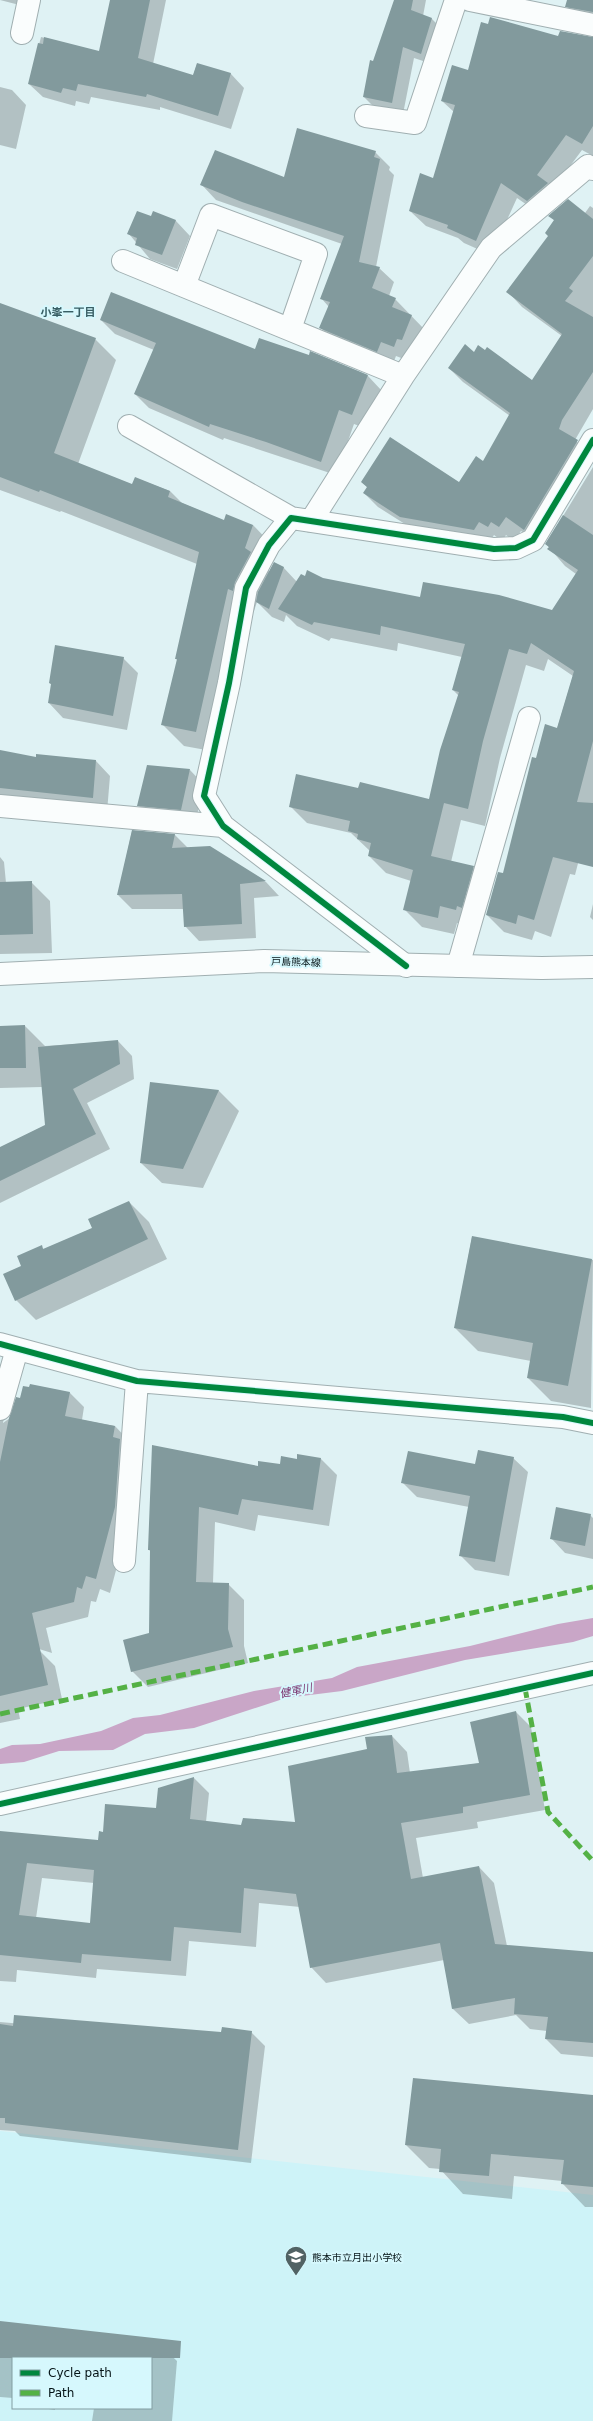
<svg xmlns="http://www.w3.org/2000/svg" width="593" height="2421" viewBox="0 0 593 2421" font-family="'DejaVu Sans','Noto Sans JP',sans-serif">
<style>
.built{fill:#cef3f8;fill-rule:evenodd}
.water{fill:#c9a6c7}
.shadow{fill:#0003;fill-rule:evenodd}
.building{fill:#829a9d;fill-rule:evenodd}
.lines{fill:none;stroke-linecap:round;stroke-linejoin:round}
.minor-casing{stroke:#a0afb1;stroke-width:24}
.secondary-casing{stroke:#a0afb1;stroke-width:24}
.minor{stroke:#fafdfd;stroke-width:22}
.secondary{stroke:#fafdfd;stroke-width:22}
.quiet{stroke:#54b145;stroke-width:5;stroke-dasharray:10 5;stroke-linecap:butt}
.cycleway-casing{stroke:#d6f8fd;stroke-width:8}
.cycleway{stroke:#00873e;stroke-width:6}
.labels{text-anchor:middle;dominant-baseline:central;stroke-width:4;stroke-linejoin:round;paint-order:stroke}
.street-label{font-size:10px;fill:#051417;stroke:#d6f8fd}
.poi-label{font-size:10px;fill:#051417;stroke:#d6f8fd;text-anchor:start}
.neighbourhood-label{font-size:11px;font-weight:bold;fill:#385e64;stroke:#d6f8fd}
.water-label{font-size:11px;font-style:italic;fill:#7c3570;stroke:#d6f8fd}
</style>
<rect width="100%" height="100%" fill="#dff2f4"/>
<path class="built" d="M0 2131 593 2195V2421H0ZM13 2358H151V2408H13Z"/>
<path class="water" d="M593 1618V1636L573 1642 465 1660 342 1691 286 1698 194 1728 145 1734 113 1750 59 1751 24 1762 0 1764V1749L12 1745 40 1744 101 1731 133 1718 160 1715 254 1691 332 1678 357 1667 470 1646 558 1624Z"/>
<path class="shadow" d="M0 0H33L31 8Z
M111 0H166L153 64 193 76 197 64 231 74 244 88 231 129 160 107V110L91 97 89 104 76 101 75 106 43 97 29 84 41 37 100 52Z
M395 0H426L423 16 432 19 443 30 432 64 414 58 403 114 375 108 364 97Z
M568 0H593V25L582 22 566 6Z
M593 37V156L582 150 553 189 543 216 517 198 491 255 464 243 458 238 426 226 410 211 434 179 454 112 442 101 469 71 559 38Z
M0 87 12 90 26 105 16 149 0 145Z
M375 152 390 167 389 170 394 175 376 267 379 268 394 282 389 296 395 299 426 331 409 361 396 356 392 366 335 342 321 328 329 307 321 298 342 244 216 200 202 185 285 178Z
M590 206 593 208V409L575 440 592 456 539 544 521 531 514 541 506 535 502 541 494 535 488 544 416 531 378 507 364 493 368 488 362 482 459 484 483 462 510 416 463 382 449 368 474 353 532 382 562 336 522 307 508 292 549 236 555 221 550 216 585 213Z
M153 213 176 221 190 236 177 269 150 259 129 234 151 218Z
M0 304 95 339 116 360 78 464 133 485 135 478 170 491 182 503 224 521 253 525 274 547 266 568 270 572 283 567 297 582 323 579 421 598 553 611 576 574 565 566 546 544 593 467V805L575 875 570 874 551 937 535 931 532 940 504 932 487 915 504 875 537 760 557 729 573 676 548 659 544 671 526 665 500 758 485 826 461 820 451 862 473 867 490 884 473 927 457 923 454 934 422 927 405 910 411 881 386 873 369 856 370 851 351 833 307 823 290 806 359 790 430 800 459 696 453 690 462 657 398 643 397 651 331 638 329 641 297 626 286 615 284 622 272 617 257 602 254 611 249 609 217 752 184 746 163 725 178 661 176 659 197 564 61 511 60 512 0 490Z
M101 320 256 350 309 356 311 353 368 376 382 391 367 429 354 424 336 475 224 438 223 440 149 408 135 394 154 350 115 334Z
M123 658 138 673 127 730 63 718 49 703 52 685 50 683Z
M0 751 37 758 96 761 110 776 107 812 0 799Z
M190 770 204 785 195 824 153 820 138 805Z
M132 831 175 835 188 848 210 847 266 882 279 896 254 898 256 938 199 941 185 926 184 909H132L118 895Z
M0 857 4 862 6 883 31 882 50 901 52 953 0 954Z
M593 904V920L590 917Z
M25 1026 45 1046 118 1041 132 1056 134 1079 87 1103 110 1149 0 1203V1148L46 1125 42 1087 0 1088V1027Z
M151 1084 219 1091 239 1111 203 1188 162 1183 141 1163Z
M129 1202 149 1222 167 1259 36 1320 16 1300 22 1266 41 1247 45 1250 93 1228Z
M472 1237 593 1260 591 1408 551 1401 528 1378 531 1361 478 1351 455 1328Z
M31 1385 70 1393 84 1407 82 1420 115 1426 129 1441V1521L110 1593 100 1589 96 1602 91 1601 88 1617 46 1628 52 1653 0 1637V1402L5 1408 3 1423 10 1418Z
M153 1446 259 1467 321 1459 337 1475 329 1526 258 1515 255 1531 215 1522 213 1583 228 1584 244 1600V1646L248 1663 148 1687 132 1671 150 1634 151 1552 149 1550Z
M513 1458 528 1472 509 1576 475 1570 460 1555 469 1507 417 1497 403 1483Z
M590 1515 593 1518V1559L565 1553 551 1538Z
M40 1651 55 1666 62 1699 18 1709 20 1719 0 1723V1659Z
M516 1712 531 1727 545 1810 477 1822 478 1828 416 1838 423 1878 479 1867 494 1883 507 1946 593 1984V2057L561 2054 546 2039 547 2031 530 2029 516 2015 469 2024 453 2009 444 1960 326 1983 311 1967 300 1907 259 1903 256 1947 189 1941 186 1976 97 1969 96 1978 17 1970 16 1982 0 1981V1832L99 1841 104 1833 157 1809 159 1789 194 1778 209 1793 206 1822 242 1826 296 1824 368 1750 392 1736 407 1752 410 1773 481 1763ZM42 1878 94 1883 91 1924 36 1918Z
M0 2022 125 2033 251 2032 265 2046 251 2163 20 2136 15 2131 0 2130Z
M593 2096V2207H585L562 2183V2181L514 2176 512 2199 463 2194 440 2169 429 2168 406 2145Z
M0 2322 154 2339 177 2361 172 2421H92L94 2408H151V2358H13V2398L0 2397Z
M42 2408H55V2410Z"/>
<path class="building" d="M110 0H150L138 58 193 75 197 63 231 73 218 116 147 94 146 97 78 84 76 91 63 88 61 93 28 84 38 43 43 44 44 37 99 51Z
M394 0H413L411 10 432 18 421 54 403 47 392 103 363 97 370 60 373 61Z
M567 0H593V12L565 7Z
M490 17 558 36 560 31 593 37V126L582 144 566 135 537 175 548 183 527 201 501 183 476 241 447 228 448 225 409 211 420 173 433 178 455 105 441 101 452 65 468 70 481 22 488 24Z
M297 128 376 151 374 157 380 159 359 262 380 267 372 288 396 298 392 307 412 315 402 340 397 339 394 347 381 342 377 352 319 328 330 302 320 299 344 236 242 202 200 185 215 150 284 177Z
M568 199 593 219V256L569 288 573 291 565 301 593 317V372L562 420 559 429 578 440 524 530 506 517 499 527 491 522 488 527 479 522 474 530 400 517 363 493 367 487 361 482 390 437 459 482 476 456 483 461 510 413 448 368 465 344 474 352 478 345 485 350 487 347 532 380 562 334 506 292 548 236 545 233 554 220 548 216Z
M137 211 151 216 153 211 176 220 162 255 135 245 137 238 127 234Z
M111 292 255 349 259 338 309 355 310 351 368 375 352 415 339 410 321 462 266 442 210 424 209 427 134 394 156 343 100 320Z
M0 303 96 338 54 453 132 484 135 477 170 491 168 497 224 520 226 514 253 525 245 548 251 552 235 582 233 591 228 589 196 732 161 725 177 659H175L199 552 40 490 39 492 0 477Z
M563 515 593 535V741L577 802 593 803V867L553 857 534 920 518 915 516 924 486 915 498 872 503 873 532 757 536 758 545 724 557 728 574 671 531 643 527 654 509 649 483 741 468 809 444 803 431 856 474 866 462 908 457 906 456 910 440 906 438 918 403 910 413 870 368 856 371 843 357 839 358 834 348 831 350 821 289 807 296 774 358 788 360 782 429 799 440 750 459 692 452 690 465 644 381 626 380 635 314 622 312 625 278 609 301 574 305 576 307 570 323 578 420 597 423 582 499 595 552 610 578 570 547 549 549 547 545 544Z
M274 562 284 567 269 609 256 602 258 592Z
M55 645 124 657 113 716 48 703 51 684 49 683Z
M0 750 36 757V754L96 760 93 798 0 788Z
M147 765 190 769 181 810 137 806Z
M132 830 175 834 172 848 210 846 266 881 240 884 242 924 184 927 182 894 117 895Z
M32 881 33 934 0 935V882Z
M25 1025 26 1068H0V1026Z
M118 1040 120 1064 73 1089 96 1134 0 1181V1147L45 1125 38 1047Z
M150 1082 219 1090 183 1169 140 1163Z
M129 1201 148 1239 15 1301 3 1274 21 1266 17 1256 42 1245 43 1249 92 1228 88 1219Z
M472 1236 592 1259 568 1386 527 1378 533 1343 454 1328Z
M30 1384 70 1392 65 1416 115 1426 113 1437 120 1439 115 1507 96 1579 86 1576 82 1589 77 1587 74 1602 32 1613 48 1685 0 1696V1462L9 1418 16 1397 20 1398 23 1386 29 1387Z
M152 1445 258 1466V1461L280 1464 281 1456 297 1459V1454L321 1458 313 1510 242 1499 238 1515 199 1507 196 1582 229 1583 228 1629 233 1647 131 1672 123 1640 149 1633 150 1550H148Z
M478 1450 514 1457 495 1562 459 1556 470 1496 401 1483 408 1451 475 1464Z
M556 1507 591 1514 585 1546 550 1539Z
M516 1711 530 1795 463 1807V1813L401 1823 411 1879 479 1866 495 1944 593 1952V2043L545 2039 548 2017 514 2014 515 1998 452 2009 440 1943 310 1968 296 1894 244 1888 241 1933 174 1927 171 1961 82 1954 81 1963 0 1955V1831L98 1840 99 1831 103 1832 105 1804 156 1808 158 1788 194 1777 190 1819 241 1825 243 1818 295 1822 288 1766 367 1749 365 1737 392 1735 397 1773 479 1763 470 1722ZM27 1863 94 1870 90 1923 19 1915Z
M14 2015 221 2032 222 2027 252 2031 238 2150 5 2123V2118H0V2024L13 2026Z
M413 2078 593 2095V2187L561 2184 564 2160 491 2154 489 2176 439 2172 441 2149 405 2145Z
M0 2321 181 2341 180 2358H0Z"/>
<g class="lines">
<g class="minor-casing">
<path id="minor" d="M470 0 593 25
M22 33 29 0
M366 116 415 123 456 0
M123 261 403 376
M184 286 211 215 316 254 290 329
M129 426 291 518
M311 521 403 376 491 248 588 166 593 169
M0 806 223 826
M406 966 223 826 204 796 229 683 246 588 269 545 291 518 494 549 516 548 533 540 593 440
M458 966 529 718
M0 1344 137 1381 563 1417 593 1423
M0 1409 17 1349
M124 1561 137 1381
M0 1804 593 1673"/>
</g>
<g class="secondary-casing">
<path id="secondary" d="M0 974 264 961 542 968 593 967"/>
</g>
<use href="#minor" class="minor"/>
<use href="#secondary" class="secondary"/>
<path class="quiet" d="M525 1688 548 1812 593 1861
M0 1714 593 1587"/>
<g class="cycleway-casing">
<path id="cycleway" d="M406 966 223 826 204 796 229 683 246 588 269 545 291 518 494 549 516 548 533 540 593 440
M0 1344 137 1381 563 1417 593 1423
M0 1804 593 1673"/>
</g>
<use href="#cycleway" class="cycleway"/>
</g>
<defs>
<g id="school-pin" transform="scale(1.15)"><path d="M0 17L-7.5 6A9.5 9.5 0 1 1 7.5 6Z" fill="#516264" stroke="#d6f8fd"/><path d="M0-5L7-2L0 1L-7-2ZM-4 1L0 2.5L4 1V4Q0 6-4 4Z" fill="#fff"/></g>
</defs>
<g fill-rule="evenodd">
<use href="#school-pin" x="296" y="2257"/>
</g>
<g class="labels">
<g class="street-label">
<text transform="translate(296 962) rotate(2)">戸島熊本線</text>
</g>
<g class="poi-label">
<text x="312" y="2257">熊本市立月出小学校</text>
</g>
<g class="neighbourhood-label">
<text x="68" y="312">小峯一丁目</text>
</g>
<g class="water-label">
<text transform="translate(296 1691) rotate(-12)">健軍川</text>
</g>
</g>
<rect x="12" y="2357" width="140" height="52" fill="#d6f8fd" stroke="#829da1"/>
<rect x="20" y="2370" width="20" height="6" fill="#00873e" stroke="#829da1"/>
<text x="48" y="2377" font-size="12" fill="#051417">Cycle path</text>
<rect x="20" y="2390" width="20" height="6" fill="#54b145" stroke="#829da1"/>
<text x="48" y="2397" font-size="12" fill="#051417">Path</text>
</svg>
